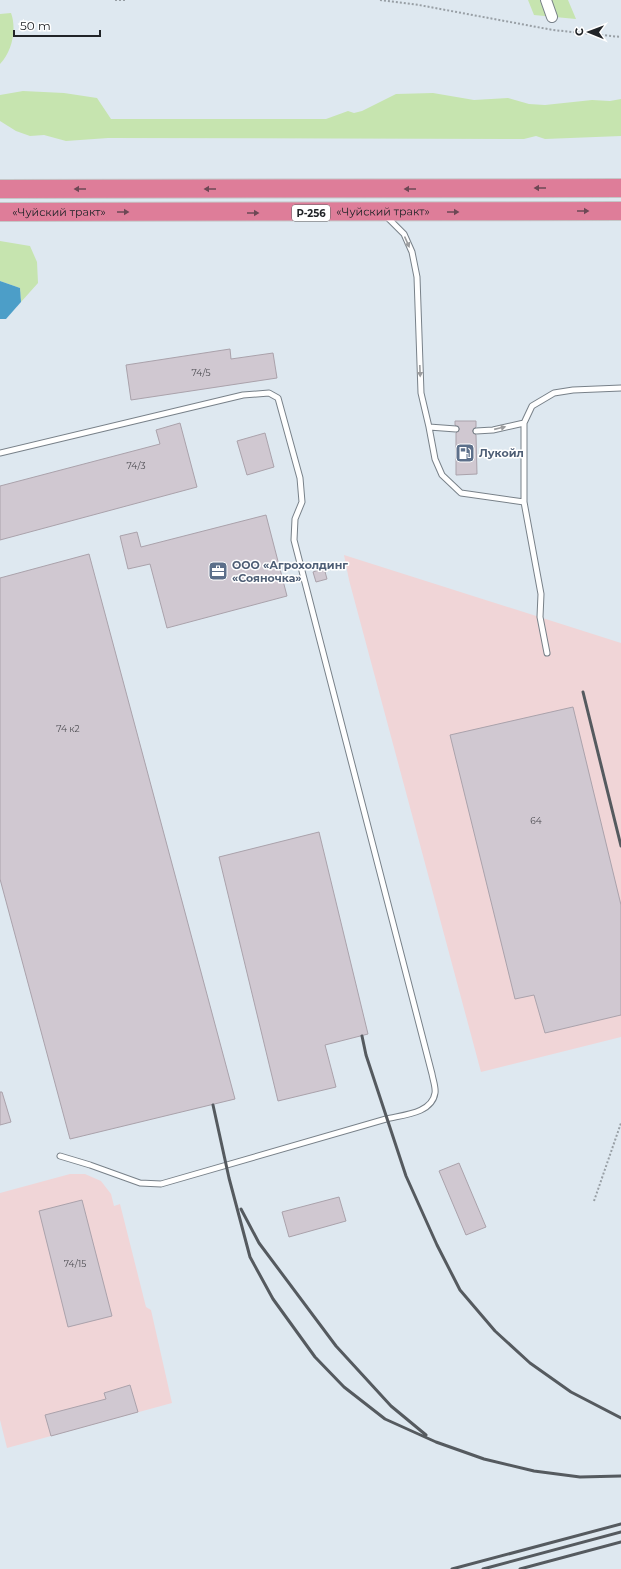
<svg xmlns="http://www.w3.org/2000/svg" width="621" height="1569" viewBox="0 0 621 1569" font-family="Montserrat,sans-serif">
<style>
.industrial{fill:#f0d5d7}
.green{fill:#c6e4af}
.water{fill:#4c9ec8}
.building{fill:#d0c8d1;stroke:#aaa2ab}
.lines{fill:none;stroke-linecap:round;stroke-linejoin:round}
.lane-casing{stroke:#788189;stroke-width:7}
.street-casing{stroke:#788189;stroke-width:12}
.highway-casing{stroke:#c5c6c7;stroke-width:20}
.path{stroke:#989fa5;stroke-width:2;stroke-dasharray:2 2;stroke-linecap:butt}
.lane{stroke:#fff;stroke-width:5}
.street{stroke:#fff;stroke-width:10}
.highway{stroke:#de7d99;stroke-width:18}
.rail{stroke:#555a5f;stroke-width:3}
.oneway{fill:#6d4855}
.oneway2{fill:#9b9c9e}
.labels{text-anchor:middle;dominant-baseline:central;stroke-width:3;stroke-linejoin:round;paint-order:stroke}
.number-label{font-size:9px;fill:#4d4d52}
.shield{fill:#fff;stroke:#646668;stroke-width:1}
.shield-label{font-size:10px;font-weight:bold;fill:#212428}
.street-label{font-size:11px;fill:#212428;stroke:#fff}
.service-label{font-size:11px;font-weight:bold;fill:#4e5e75;stroke:#fff;text-anchor:start}
</style>
<rect width="100%" height="100%" fill="#dee8f0"/>
<path class="industrial" d="M344 555 621 643V1037L481 1072 349 580Z
M70 1174H85L101 1181 111 1194 114 1206 120 1204 146 1307 151 1310 172 1403 7 1448 0 1420V1193Z"/>
<path class="green" d="M528 0H568L576 19 534 15Z
M11 13C17 29 12 52 0 64V14Z
M23 91 64 93 97 98 111 119H326L348 111 354 113 362 111 396 94 433 93 474 100 508 98 529 104 545 105 592 100 610 101 621 99V136L545 139 536 136 524 139 108 138 66 141 44 135 30 136 16 131 0 121V95Z
M0 241 30 246 37 262 38 283 21 302 20 288 0 281Z"/>
<path class="water" d="M0 281 20 288 21 302 6 319H0Z"/>
<path class="building" d="M230 349 231 359 273 353 277 378 131 400 126 365Z
M455 421H476V427L472 431 476 435 477 474 456 475V433L460 429 455 425Z
M180 423 197 487 0 540V486L160 444 156 430Z
M265 433 274 467 247 475 237 441Z
M266 515 287 596 167 628 150 564 128 569 120 536 137 532 141 547Z
M89 554 235 1099 70 1139 0 879V578Z
M324 568 327 579 316 582 313 572Z
M573 707 621 905V1015L545 1033 534 995 515 999 450 735Z
M319 832 368 1034 325 1045 336 1087 278 1101 219 857Z
M0 1092H2L11 1122 0 1125Z
M459 1163 486 1227 466 1235 439 1171Z
M339 1197 346 1221 289 1237 282 1212Z
M82 1200 112 1316 68 1327 39 1211Z
M130 1385 138 1412 51 1436 45 1415 106 1399 104 1393Z"/>
<g class="lines">
<g class="lane-casing">
<path id="lane" d="M386 216 404 234 412 252 417 277 421 393 429 427 456 429
M429 427 435 459 442 475 461 493 524 502 541 594 540 617 547 653
M476 431 493 430 524 423
M0 453 243 395 269 393 278 398 300 478 302 502 295 519 294 540 432 1074C433 1080 436 1088 435 1093 432 1114 401 1115 386 1119L161 1184 140 1183 90 1165 60 1156
M524 502V423L532 406 554 393 573 390 621 388"/>
</g>
<g class="street-casing">
<path id="street" d="M546 0 552 17"/>
</g>
<g class="highway-casing">
<g id="highway">
<path d="M0 189 621 188"/>
<path id="s1" d="M0 212 621 211"/>
</g>
</g>
<path class="path" d="M115 0H126
M380 0 419 5 553 30 621 37
M594 1201 621 1123"/>
<use href="#lane" class="lane"/>
<use href="#street" class="street"/>
<use href="#highway" class="highway"/>
<path class="rail" d="M583 692 621 846
M362 1036 366 1055 406 1176 437 1245 460 1290 495 1331 530 1363 571 1392 621 1418
M213 1105 229 1178 250 1257 273 1299 315 1357 344 1387 385 1419 436 1442 484 1459 534 1471 580 1477 621 1476
M241 1209 259 1243 336 1346 391 1406 426 1435
M452 1569 621 1524
M483 1569 621 1532
M520 1569 621 1542"/>
</g>
<defs><path id="oneway-solid" d="M-6-.8H1V-3.2L6.5 0L1 3.2V.8H-6Z"/></defs>
<g class="oneway">
<use href="#oneway-solid" transform="translate(540 188) rotate(180)"/>
<use href="#oneway-solid" transform="translate(80 189) rotate(180)"/>
<use href="#oneway-solid" transform="translate(210 189) rotate(180)"/>
<use href="#oneway-solid" transform="translate(410 189) rotate(180)"/>
<use href="#oneway-solid" transform="translate(583 211)"/>
<use href="#oneway-solid" transform="translate(123 212)"/>
<use href="#oneway-solid" transform="translate(453 212)"/>
<use href="#oneway-solid" transform="translate(253 213)"/>
</g>
<g class="oneway2">
<use href="#oneway-solid" transform="translate(407 242) rotate(66)"/>
<use href="#oneway-solid" transform="translate(420 371) rotate(88)"/>
<use href="#oneway-solid" transform="translate(500 428) rotate(-13)"/>
</g>
<defs>
<g id="fuel-square" transform="scale(1)"><rect x="-9" y="-9" width="18" height="18" rx="4" fill="#5c6f8a" stroke="#fff"/><path d="M-5.5-6h7V0h2V4h1.3V-2.5L3-4.5l.8-.8L6-3V5H2.5V1h-1V6h-7ZM-4.2-4.7v3.2H.2V-4.7Z" fill="#fff"/></g>
<g id="office-square" transform="scale(1)"><rect x="-9" y="-9" width="18" height="18" rx="4" fill="#5c6f8a" stroke="#fff"/><path d="M-6-3h4V-5.5h4V-3h4V5H-6ZM-1-4.5V-3h2v-1.5ZM-6 0V1H6V0Z" fill="#fff"/></g>
</defs>
<g fill-rule="evenodd">
<use href="#fuel-square" x="465" y="453"/>
<use href="#office-square" x="218" y="571"/>
</g>
<g class="labels">
<g class="number-label">
<text x="201" y="372">74/5</text>
<text x="136" y="465">74/3</text>
<text x="68" y="728">74 к2</text>
<text x="536" y="820">64</text>
<text x="75" y="1263">74/15</text>
</g>
<rect class="shield" x="292" y="205" width="38" height="16" rx="3"/>
<g class="shield-label">
<text x="311" y="213">Р-256</text>
</g>
<g class="street-label">
<text stroke="none"><textPath href="#s1" startOffset="59">«Чуйский тракт»</textPath></text>
<text stroke="none"><textPath href="#s1" startOffset="383">«Чуйский тракт»</textPath></text>
</g>
<g class="service-label">
<text x="479" y="453">Лукойл</text>
<text x="232" y="565">ООО «Агрохолдинг<tspan x="232" dy="13">«Сояночка»</tspan></text>
</g>
</g>
<g transform="translate(589 32) rotate(271)" stroke="#ffffff" stroke-width="3" paint-order="stroke">
<path d="M0-3L7 15L0 10L-7 15Z" fill="#212428"/>
<text y="-6" font-size="11" font-weight="bold" text-anchor="middle" fill="#212428">С</text>
</g>
<path d="M14 30v6h86v-6" fill="none" stroke="#212428" stroke-width="2"/>
<text x="20" y="30" font-size="12" fill="#212428" stroke="#ffffff" stroke-width="3" paint-order="stroke">50 m</text>
</svg>
